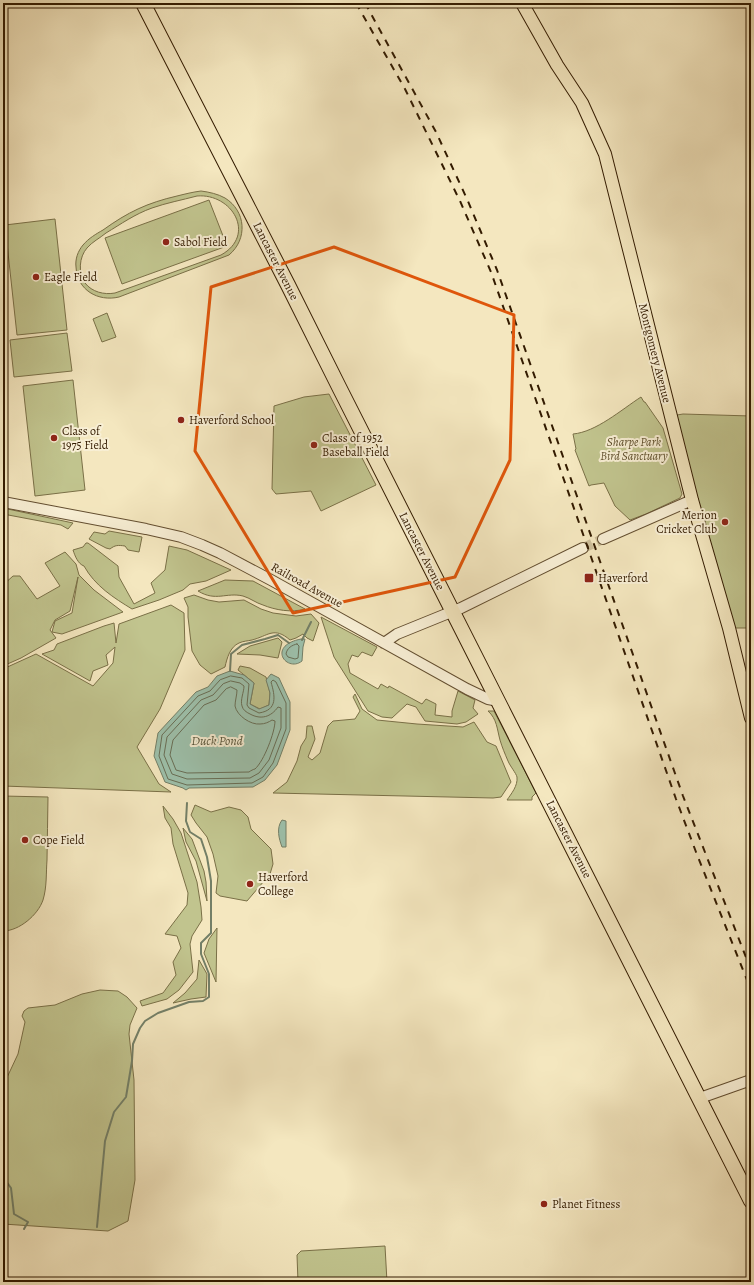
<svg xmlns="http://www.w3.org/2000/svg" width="754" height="1285" viewBox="0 0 754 1285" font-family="Alegreya,serif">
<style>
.green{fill:#c1c48e;stroke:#7a7047;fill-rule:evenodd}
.water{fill:#9dc1ac;stroke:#737f67}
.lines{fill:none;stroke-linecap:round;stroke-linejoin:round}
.shore{stroke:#686e56;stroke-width:1}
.stream{stroke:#737f67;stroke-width:2}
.minor-tunnel{stroke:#cdbe99;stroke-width:10;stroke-dasharray:10 5;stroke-linecap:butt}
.minor-casing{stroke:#634e30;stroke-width:12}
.major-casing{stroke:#331b00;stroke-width:14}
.highway-casing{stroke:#331b00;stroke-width:16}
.minor{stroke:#f8efd5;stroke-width:10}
.major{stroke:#f4e7bf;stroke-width:12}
.highway{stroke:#f4e7bf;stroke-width:14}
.rail{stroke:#331b00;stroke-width:2;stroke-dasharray:7 7;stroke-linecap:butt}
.marked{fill:none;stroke:#df560b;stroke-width:3;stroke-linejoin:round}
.poi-dot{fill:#8f2418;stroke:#f8efd5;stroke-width:1.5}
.labels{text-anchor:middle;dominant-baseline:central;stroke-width:4;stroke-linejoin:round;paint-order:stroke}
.poi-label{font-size:12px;fill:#331b00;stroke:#f8efd5;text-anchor:start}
.street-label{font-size:12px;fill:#331b00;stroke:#f8efd5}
.park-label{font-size:12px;font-style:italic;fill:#5e4e2b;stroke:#f8efd5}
.water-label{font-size:13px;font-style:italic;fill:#58553c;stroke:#f8efd5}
</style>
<rect width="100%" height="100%" fill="#f4e7bf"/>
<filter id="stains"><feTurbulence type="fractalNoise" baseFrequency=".005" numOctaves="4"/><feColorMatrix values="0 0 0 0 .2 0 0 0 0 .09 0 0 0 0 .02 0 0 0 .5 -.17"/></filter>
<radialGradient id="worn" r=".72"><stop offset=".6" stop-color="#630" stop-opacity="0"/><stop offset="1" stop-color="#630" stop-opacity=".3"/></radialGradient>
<path class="green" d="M201 191C209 192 218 194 225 198 246 211 248 239 229 255L119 297C98 302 77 290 76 267 75 259 78 251 83 245 89 238 96 234 103 230 128 212 147 203 177 196 185 194 193 192 201 191ZM197 196C232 193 257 235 221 255L115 293C104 295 92 292 85 283 78 273 79 257 87 248 92 242 100 238 106 233 121 224 135 214 152 208 166 203 182 200 197 196Z
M209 200 227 246 122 284 105 238Z
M55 219 67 330 17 335 5 225Z
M107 313 116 337 102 342 93 319Z
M67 333 72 371 14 377 10 340Z
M73 380 85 490 35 496 23 386Z
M329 394 376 485 321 511 311 491 276 494 272 489 274 406 304 397Z
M641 397 644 402H645L663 428 682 494 680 498 646 514 630 520 615 506 604 483 591 485 589 486 575 450 576 449 573 434C596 432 621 410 641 397Z
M683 414 751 416V628H729L671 416Z
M3 508 73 523 68 529 61 525 3 514Z
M109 531 142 537 139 552 128 550 125 546C118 545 115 545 110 549L106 548 89 539 94 532 105 534Z
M86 543H88L118 566 119 577 134 604 155 593 151 583 165 570 169 546 187 550 231 570 206 581 190 584 183 590 159 600 132 609C114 598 95 586 84 566 78 564 75 556 73 550L83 547Z
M65 552 76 564 79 575 94 590 123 612 62 634 52 632 55 621 72 613 78 577 70 611 55 620 50 630 56 638 21 658 3 666V585L13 576H20L37 599 60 586 45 563Z
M225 580 253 581 305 609C292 613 275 610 263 605 256 603 250 598 243 596 226 592 216 602 198 591Z
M194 595 208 600 219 602 244 600 261 609 273 613 296 616 311 614 319 623 313 641 307 638 303 634 296 638 290 640C274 626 268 636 252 640 248 641 243 641 239 643 230 647 227 658 225 667L211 674 200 665 192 651 188 617V607L184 598Z
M171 605 184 613 185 650 160 709 137 747 159 784 171 792 3 786V669L36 654 93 686 113 663 115 647 106 655 108 665 93 671 90 681 42 654 54 650 57 644 104 626 114 623 116 643 119 624Z
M321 617 377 647 372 656 362 652 358 657 352 655 348 664 350 673 378 689 381 684 388 688 389 686 422 704 426 699 436 704 435 715 452 717V711L458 691 475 700 473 708 478 714 466 722 457 724 425 721 416 707 407 704 392 718 382 717 368 711 334 657Z
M278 638 282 642 278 658 260 655 237 654 250 646Z
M240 666 250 668 266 677 270 693 269 705 260 709 250 704 254 683 238 670Z
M355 694 362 709 377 720 417 724 463 727 474 722 487 742 496 746 511 782 501 797 493 798 273 793 287 782 297 761 301 746 306 738 307 726H312L315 739 308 757 312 760 320 753 328 726 333 721 355 719 360 711 353 697Z
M488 711H494L536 793 532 797V800H507C511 794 518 786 517 777 516 773 510 766 508 761 505 754 502 747 500 740 497 729 497 719 488 711Z
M3 796 48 797C48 818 47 839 47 860 46 873 47 887 43 900 38 915 19 931 3 931Z
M195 805 211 812 229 807 241 810 248 817 251 829 271 849 273 864 270 874 247 901 220 896 216 893 218 876 213 854 207 837 196 823 191 815Z
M163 806 173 819 181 833 197 882 201 907 202 920 192 936 190 944 193 972 179 990 167 999 142 1006 140 1001 163 993 176 975 173 962 181 948 177 936 165 934 187 905 188 893 173 844 171 828 165 818Z
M183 828 192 839 204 871 206 882 207 901 196 861 186 842Z
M217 928 216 982 204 953 209 939Z
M199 960 207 974 206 997 191 999 173 1003 185 993 197 979Z
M100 990 118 991 127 997 137 1008 130 1025 129 1034 134 1080 135 1180 128 1221 108 1231 3 1224V1086L18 1054 25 1022 22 1016 24 1011 28 1008 55 1005 82 994Z
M385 1246 387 1282H298L297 1255 301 1251Z"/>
<path class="water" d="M301 639H305L303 647 302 661C287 673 266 646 301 639Z
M230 671 244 675 254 683 250 704 259 709 269 705 270 693 266 680 271 674 279 678 290 702V730L277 765 265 780 253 787 189 788 186 790 183 788 165 782 154 756 158 733 196 692 208 687 217 676Z
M282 820 286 821V847H282C279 839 276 828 282 820Z"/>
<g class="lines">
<path class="shore" d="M297 644 299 646 298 658 295 659 288 657 286 654C287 648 292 645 297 644Z
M231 676 242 678 249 684 247 705 249 708 259 713C278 710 275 696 271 682L273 680 276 682 286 703V729L273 763 263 777 252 783 187 785 168 779 159 756 162 735 198 696 210 691 220 680Z
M231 681 240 683 244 686C244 692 240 700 242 706 243 710 246 712 250 714 261 720 271 717 278 707L281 708V728L269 760 259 773 250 778 187 779 172 774 164 755 167 737 201 700 213 695 223 684Z
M231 687 237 690C237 695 235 701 235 706 237 716 251 725 260 724 265 724 269 722 272 720L275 721C275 732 264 761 255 769 254 769 250 771 249 772L187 773 176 770 170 755 173 740 204 705 216 700 226 689Z"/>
<path class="stream" d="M302 640 311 622
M230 671 231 654 242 645 265 639 278 635 289 643
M3 1177 11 1188 14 1214 28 1222 24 1229
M97 1227 105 1141 114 1112 126 1097 132 1061 133 1044 140 1028 145 1021 158 1013 189 1002 203 1001 209 997V974L201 954V943L211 933V881L207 857 201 839 190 832 186 821 187 803"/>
<path class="minor-tunnel" d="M583 548 603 539"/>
<g class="minor-casing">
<path id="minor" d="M3 502 146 529 181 537 202 545 220 553 271 580 467 689 488 699 499 701
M603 539 692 500
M384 643 397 634 461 608 583 548
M700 1098 751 1080"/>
</g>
<g class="major-casing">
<path id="major" d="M522 3 557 65 582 103 605 154 692 500 729 628 751 718"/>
</g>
<g class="highway-casing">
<path id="highway" d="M143 3 288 285 340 389 751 1201"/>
</g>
<use href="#minor" class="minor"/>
<use href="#major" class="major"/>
<use href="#highway" class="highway"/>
<path class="rail" d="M356 3 405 89 460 201 491 272 676 799 696 852 751 990
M365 3 436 132 467 199 497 270 683 796 751 970"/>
</g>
<path class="marked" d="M334 247 514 315 510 460 455 577 293 613 195 451 211 287Z"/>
<g class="poi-dot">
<circle cx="166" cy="242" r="4"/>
<circle cx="36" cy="277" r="4"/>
<circle cx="181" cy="420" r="4"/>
<circle cx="54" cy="438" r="4"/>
<circle cx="314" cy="445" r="4"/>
<circle cx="725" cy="522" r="4"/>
<rect x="584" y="573" width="10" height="10" rx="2"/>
<circle cx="25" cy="840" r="4"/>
<circle cx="250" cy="884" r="4"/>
<circle cx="544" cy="1204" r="4"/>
</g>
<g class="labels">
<g class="poi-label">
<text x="174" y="242">Sabol Field</text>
<text x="44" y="277">Eagle Field</text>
<text x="189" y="420">Haverford School</text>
<text x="62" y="431">Class of<tspan x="62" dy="14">1975 Field</tspan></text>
<text x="322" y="438">Class of 1952<tspan x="322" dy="14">Baseball Field</tspan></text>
<text x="717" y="515" text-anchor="end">Merion<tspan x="717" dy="14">Cricket Club</tspan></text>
<text x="598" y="578">Haverford</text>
<text x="33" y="840">Cope Field</text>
<text x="258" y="877">Haverford<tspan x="258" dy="14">College</tspan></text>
<text x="552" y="1204">Planet Fitness</text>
</g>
<g class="street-label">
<text transform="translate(276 261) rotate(63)">Lancaster Avenue</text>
<text transform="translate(655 353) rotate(76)">Montgomery Avenue</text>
<text transform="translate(422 551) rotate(63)">Lancaster Avenue</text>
<text transform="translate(307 585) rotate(29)">Railroad Avenue</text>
<text transform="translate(569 839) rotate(63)">Lancaster Avenue</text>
</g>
<g class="park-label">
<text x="634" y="442">Sharpe Park<tspan x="634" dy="14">Bird Sanctuary</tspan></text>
</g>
<g class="water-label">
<text x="217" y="740">Duck Pond</text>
</g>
</g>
<rect width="754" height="1285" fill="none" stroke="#f4e7bf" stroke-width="16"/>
<rect x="4" y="4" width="746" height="1277" fill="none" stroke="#331b00" stroke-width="2"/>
<rect x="8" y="8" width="738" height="1269" fill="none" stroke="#331b00"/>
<rect width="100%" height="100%" filter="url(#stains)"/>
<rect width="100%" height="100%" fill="url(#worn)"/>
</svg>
